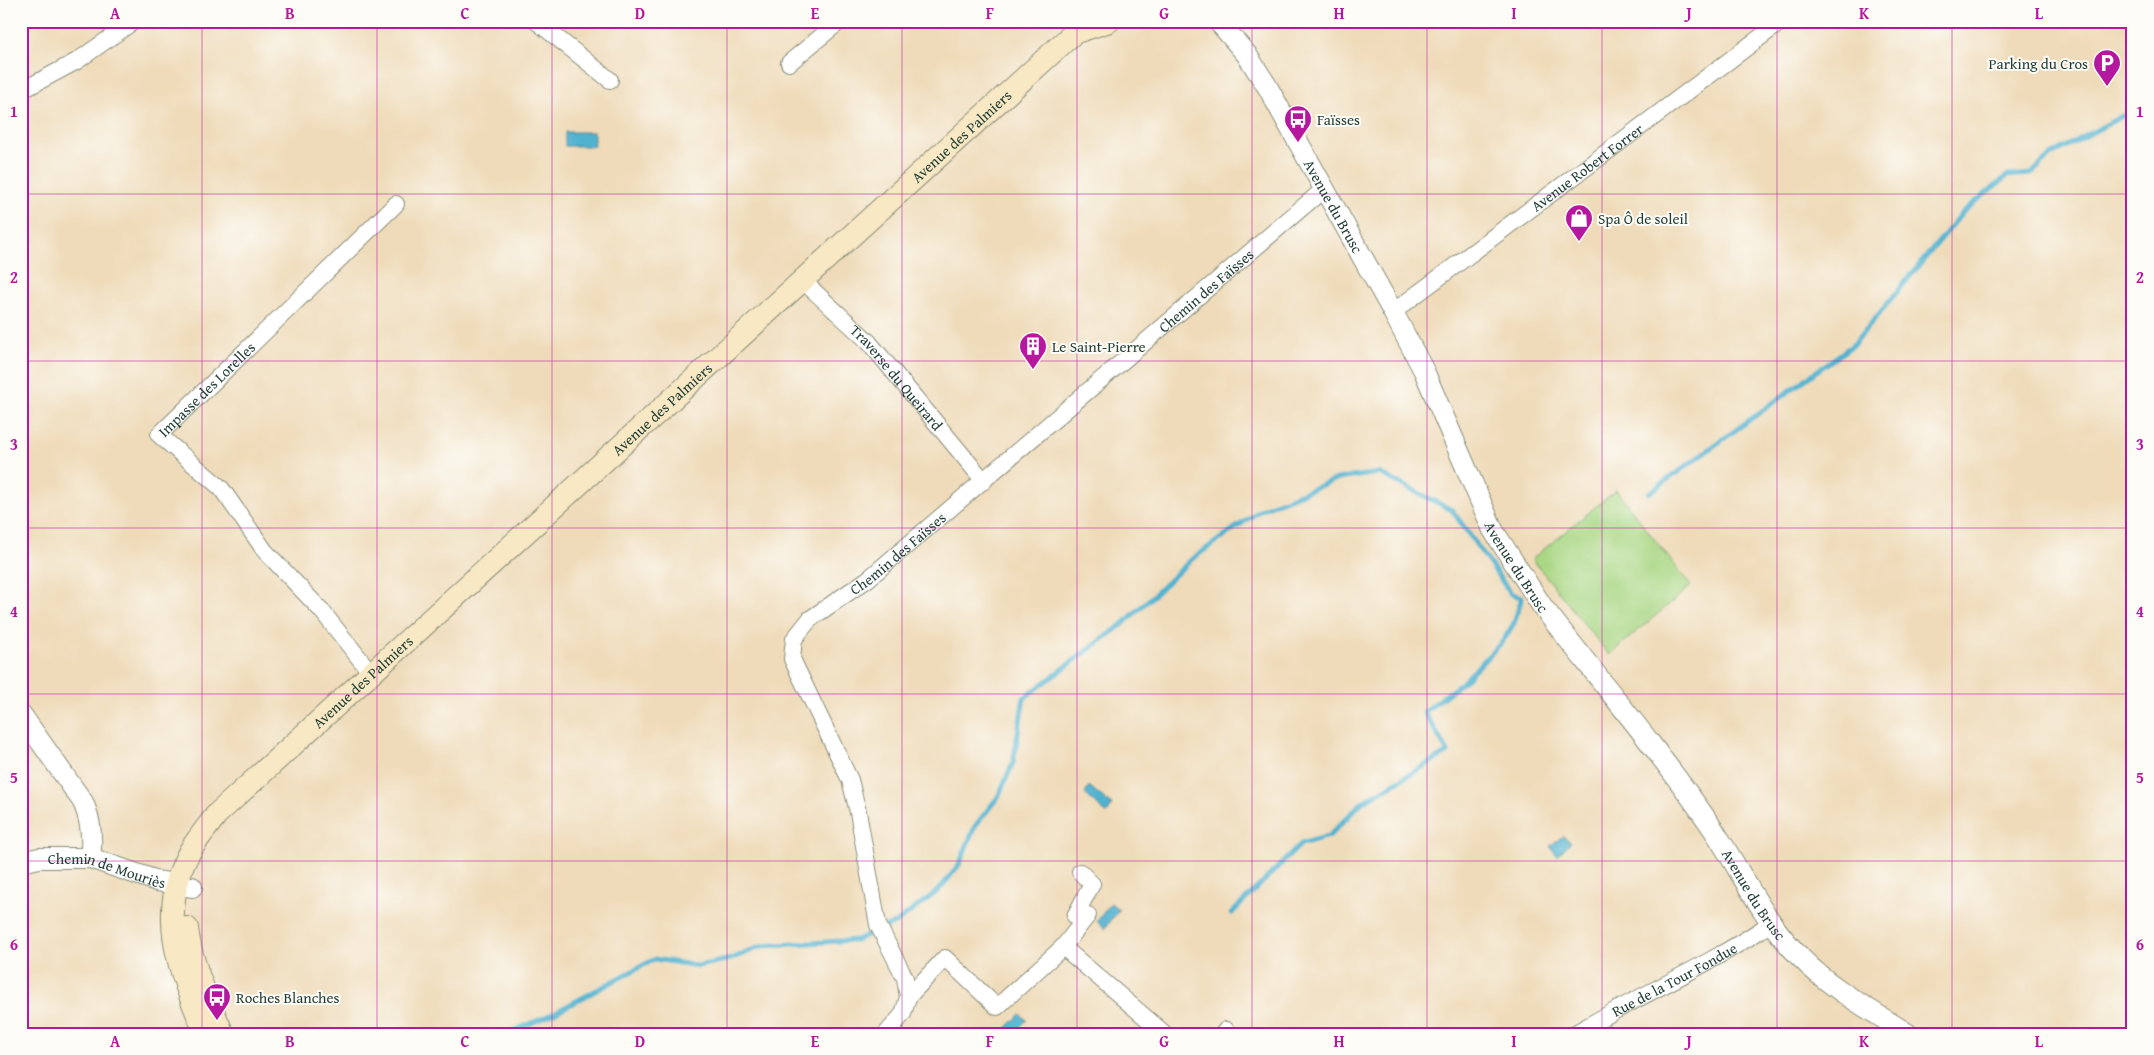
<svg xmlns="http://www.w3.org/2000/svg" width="2154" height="1055" viewBox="0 0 2154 1055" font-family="'Gentium Book Plus',serif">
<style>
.green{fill:#a9d784;stroke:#648a5c}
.water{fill:#51b2d0;stroke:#387882}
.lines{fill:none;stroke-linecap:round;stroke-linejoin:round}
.stream{stroke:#51b2d0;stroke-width:5}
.minor-casing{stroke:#878c77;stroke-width:18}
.tertiary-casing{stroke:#878c77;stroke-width:22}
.secondary-casing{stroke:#878c77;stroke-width:24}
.minor{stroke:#fff;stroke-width:16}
.tertiary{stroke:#fff;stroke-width:20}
.secondary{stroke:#f8e8c3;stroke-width:22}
.grid{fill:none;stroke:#b5179e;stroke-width:1;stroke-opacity:0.55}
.labels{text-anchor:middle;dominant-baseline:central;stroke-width:4;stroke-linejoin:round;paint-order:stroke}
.poi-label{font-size:15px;fill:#1f3d34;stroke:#fdfcf7;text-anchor:start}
.street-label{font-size:15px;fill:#1f3d34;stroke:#fdfcf7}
.neatline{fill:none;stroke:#b5179e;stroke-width:2}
.grid-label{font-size:16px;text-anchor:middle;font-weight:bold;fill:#b5179e}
</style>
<rect width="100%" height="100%" fill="#fdfcf7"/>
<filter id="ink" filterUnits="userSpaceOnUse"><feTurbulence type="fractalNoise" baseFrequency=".02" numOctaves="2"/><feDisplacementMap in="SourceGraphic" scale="10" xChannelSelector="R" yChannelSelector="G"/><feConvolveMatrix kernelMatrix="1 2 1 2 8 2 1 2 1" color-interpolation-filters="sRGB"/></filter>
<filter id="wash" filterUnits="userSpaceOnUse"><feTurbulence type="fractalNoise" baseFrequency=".0096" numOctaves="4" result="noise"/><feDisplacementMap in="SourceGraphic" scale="20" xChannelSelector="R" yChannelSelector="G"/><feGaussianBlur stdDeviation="1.12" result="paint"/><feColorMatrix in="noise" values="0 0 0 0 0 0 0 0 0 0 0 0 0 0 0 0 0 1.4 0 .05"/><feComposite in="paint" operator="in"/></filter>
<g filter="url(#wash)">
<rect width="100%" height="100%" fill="#efdbba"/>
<path class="green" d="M1616 490 1691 586 1609 655 1532 559Z"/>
<path class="water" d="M565 132H594V146H565Z
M1089 786 1112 805 1107 814 1085 794Z
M1563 836 1571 842 1557 856 1550 846Z
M1111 903 1119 910 1104 929 1097 921Z
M1020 1014 1027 1020 1012 1034 1006 1028Z"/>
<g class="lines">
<path class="stream" d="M1649 493 1854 344 1964 211 2007 176 2031 174 2051 155 2133 110
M886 927 897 922 938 891 959 865 975 826 998 797 1013 763 1024 698 1123 624 1192 559 1262 509 1337 479 1379 473 1452 510 1511 594 1522 597 1514 623 1503 641 1464 681 1424 712 1448 752 1361 803 1329 836 1301 844 1232 913
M507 1034 552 1014 655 959 698 966 731 959 762 946 856 940 876 931"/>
</g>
</g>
<g filter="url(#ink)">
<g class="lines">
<g class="minor-casing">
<g id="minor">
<path d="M536 21 610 80"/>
<path d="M789 63 840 21"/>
<path d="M21 91 77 61 134 21"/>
<path id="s1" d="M802 280 868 341 984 481"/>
<path id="s2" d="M1393 312 1782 21"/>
<path id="s3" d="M371 673 321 610 265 551 221 488 159 435 396 204"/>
<path d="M1080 872 1092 884 1075 916 1082 922"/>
<path d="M1063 947 1088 915"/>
<path d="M908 997 945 958 997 1007 1063 947 1165 1034"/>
<path id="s4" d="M886 1034 903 1014 908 997 905 978 878 925 858 812 850 780 792 659 794 639 810 619 868 579 1324 189"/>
<path d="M1223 1034 1226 1030"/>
<path id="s5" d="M1574 1034C1639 995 1709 966 1771 923"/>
</g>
</g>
<g class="tertiary-casing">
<g id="tertiary">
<path id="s6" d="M1218 21 1247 55 1267 86 1393 312 1424 371 1493 530 1542 606C1598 678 1657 748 1709 823 1740 868 1761 918 1800 957 1831 989 1871 1010 1908 1034"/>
<path d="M21 714 83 802C91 820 93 838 90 858"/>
<path id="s7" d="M21 862 39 858H90L157 881 192 887"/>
</g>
</g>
<g class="secondary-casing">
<g id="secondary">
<path d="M1076 32 1109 21"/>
<path d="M187 928C191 965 208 1000 223 1034"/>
<path id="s8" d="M206 1034C180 975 155 913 190 851 198 838 208 826 217 814L1087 21"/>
</g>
</g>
<use href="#minor" class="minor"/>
<use href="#tertiary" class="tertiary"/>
<use href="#secondary" class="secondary"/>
</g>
</g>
<path class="grid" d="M202 21V1034M377 21V1034M552 21V1034M727 21V1034M902 21V1034M1077 21V1034M1252 21V1034M1427 21V1034M1602 21V1034M1777 21V1034M1952 21V1034M21 194H2133M21 361H2133M21 528H2133M21 694H2133M21 861H2133"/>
<defs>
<g id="parking-pin" transform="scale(1.4375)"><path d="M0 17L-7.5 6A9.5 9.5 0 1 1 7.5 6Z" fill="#b5179e" stroke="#fdfcf7"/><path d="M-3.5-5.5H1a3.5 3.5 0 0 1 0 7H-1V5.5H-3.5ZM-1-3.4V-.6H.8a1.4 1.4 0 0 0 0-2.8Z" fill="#fff"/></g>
<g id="bus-pin" transform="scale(1.4375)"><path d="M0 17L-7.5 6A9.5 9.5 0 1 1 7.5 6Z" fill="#b5179e" stroke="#fdfcf7"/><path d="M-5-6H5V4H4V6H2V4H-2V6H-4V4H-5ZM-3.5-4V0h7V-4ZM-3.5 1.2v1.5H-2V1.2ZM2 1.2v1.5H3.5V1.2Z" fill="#fff"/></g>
<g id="shop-pin" transform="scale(1.4375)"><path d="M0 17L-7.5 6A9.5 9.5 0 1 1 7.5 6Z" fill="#b5179e" stroke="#fdfcf7"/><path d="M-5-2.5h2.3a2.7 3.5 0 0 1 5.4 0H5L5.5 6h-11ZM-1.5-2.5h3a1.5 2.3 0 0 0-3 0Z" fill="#fff"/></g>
<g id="building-pin" transform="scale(1.4375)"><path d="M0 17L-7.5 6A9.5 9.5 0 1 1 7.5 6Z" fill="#b5179e" stroke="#fdfcf7"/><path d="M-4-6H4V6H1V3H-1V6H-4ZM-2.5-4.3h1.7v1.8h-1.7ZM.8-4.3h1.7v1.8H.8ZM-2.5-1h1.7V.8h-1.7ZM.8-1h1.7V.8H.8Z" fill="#fff"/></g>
</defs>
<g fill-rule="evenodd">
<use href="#parking-pin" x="2107" y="63"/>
<use href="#bus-pin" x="1298" y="119"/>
<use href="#shop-pin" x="1579" y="218"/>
<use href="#building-pin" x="1033" y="346"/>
<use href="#bus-pin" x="217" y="997"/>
</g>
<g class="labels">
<g class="poi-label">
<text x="2088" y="63" text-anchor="end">Parking du Cros</text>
<text x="1317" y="119">Faïsses</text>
<text x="1598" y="218">Spa Ô de soleil</text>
<text x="1052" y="346">Le Saint-Pierre</text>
<text x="236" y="997">Roches Blanches</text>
</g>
<g class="street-label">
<text stroke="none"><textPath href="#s8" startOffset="1244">Avenue des Palmiers</textPath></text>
<text stroke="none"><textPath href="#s2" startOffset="242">Avenue Robert Forrer</textPath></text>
<text stroke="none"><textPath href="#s6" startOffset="219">Avenue du Brusc</textPath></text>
<text stroke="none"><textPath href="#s4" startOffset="965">Chemin des Faïsses</textPath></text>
<text stroke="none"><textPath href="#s1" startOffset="136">Traverse du Queirard</textPath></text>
<text stroke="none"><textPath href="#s3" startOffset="386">Impasse des Lorelles</textPath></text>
<text stroke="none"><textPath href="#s8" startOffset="839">Avenue des Palmiers</textPath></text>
<text stroke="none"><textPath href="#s4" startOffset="560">Chemin des Faïsses</textPath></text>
<text stroke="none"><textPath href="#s6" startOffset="624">Avenue du Brusc</textPath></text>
<text stroke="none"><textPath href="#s8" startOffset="434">Avenue des Palmiers</textPath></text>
<text stroke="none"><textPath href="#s7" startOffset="88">Chemin de Mouriès</textPath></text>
<text stroke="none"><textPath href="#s6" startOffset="1029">Avenue du Brusc</textPath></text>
<text stroke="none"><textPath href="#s5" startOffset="114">Rue de la Tour Fondue</textPath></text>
</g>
</g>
<rect width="2154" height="1055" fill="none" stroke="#fdfcf7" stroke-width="55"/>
<rect x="28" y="28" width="2098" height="1000" class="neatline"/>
<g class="grid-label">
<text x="115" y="19">A</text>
<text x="290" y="19">B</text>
<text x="465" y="19">C</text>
<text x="640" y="19">D</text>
<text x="815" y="19">E</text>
<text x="990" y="19">F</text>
<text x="1164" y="19">G</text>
<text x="1339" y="19">H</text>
<text x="1514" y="19">I</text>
<text x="1689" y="19">J</text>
<text x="1864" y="19">K</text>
<text x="2039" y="19">L</text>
<text x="14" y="117">1</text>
<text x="2140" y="117">1</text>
<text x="14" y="283">2</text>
<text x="2140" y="283">2</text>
<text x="14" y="450">3</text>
<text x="2140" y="450">3</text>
<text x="14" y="617">4</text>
<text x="2140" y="617">4</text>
<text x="14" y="783">5</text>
<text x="2140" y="783">5</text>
<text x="14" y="950">6</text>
<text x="2140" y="950">6</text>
<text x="115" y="1047">A</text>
<text x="290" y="1047">B</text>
<text x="465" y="1047">C</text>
<text x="640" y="1047">D</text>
<text x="815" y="1047">E</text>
<text x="990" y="1047">F</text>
<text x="1164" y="1047">G</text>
<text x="1339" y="1047">H</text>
<text x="1514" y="1047">I</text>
<text x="1689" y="1047">J</text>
<text x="1864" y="1047">K</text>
<text x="2039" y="1047">L</text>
</g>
</svg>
